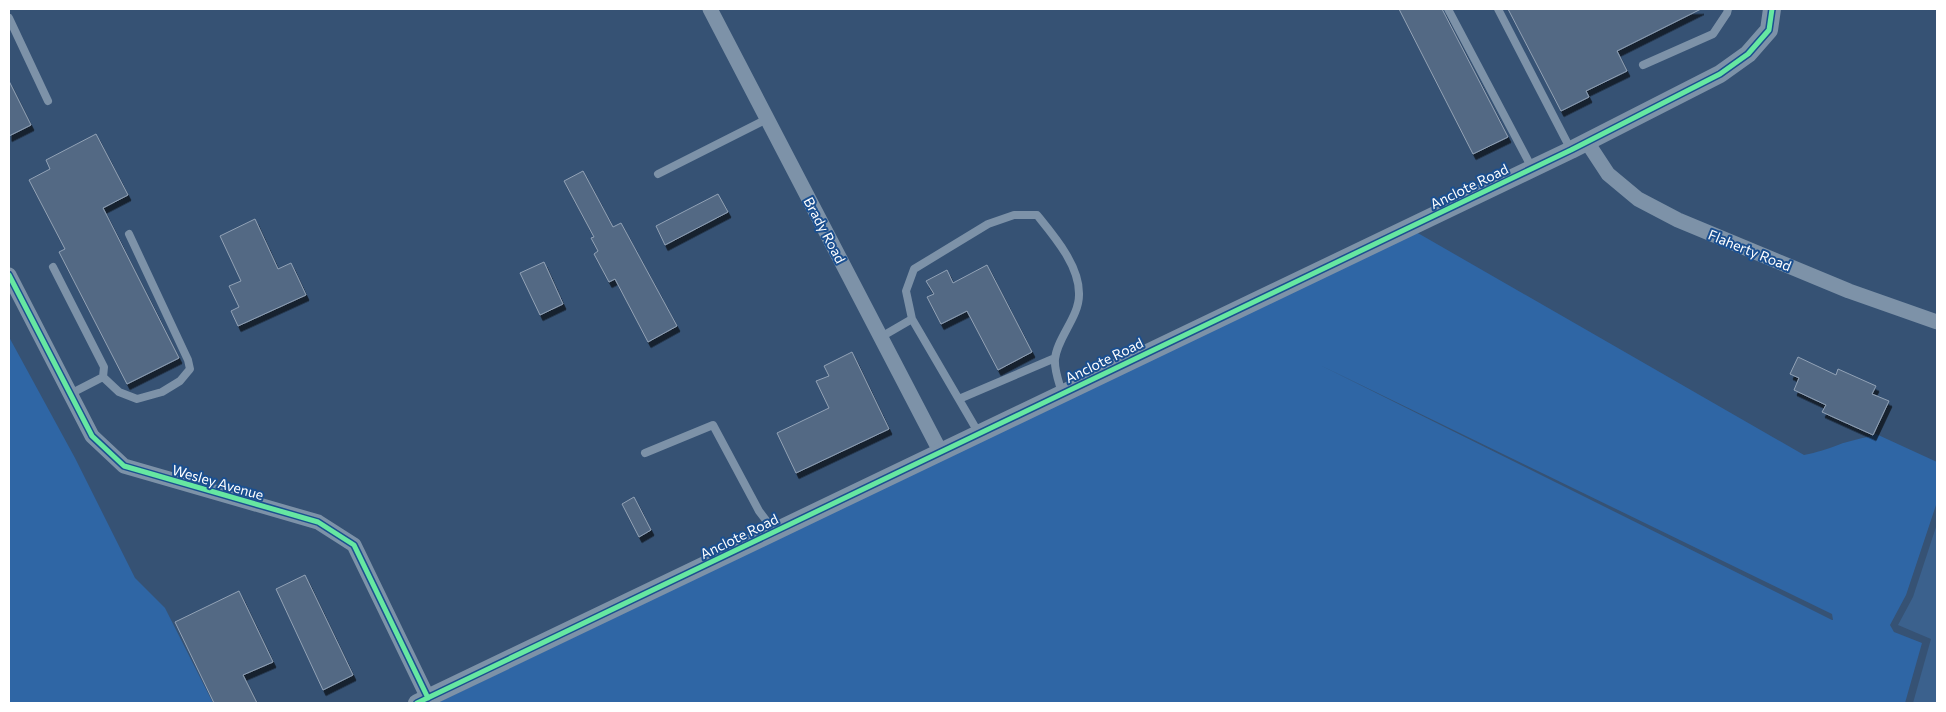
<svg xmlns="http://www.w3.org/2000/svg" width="1946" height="712" viewBox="0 0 1946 712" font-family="Commissioner,sans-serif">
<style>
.green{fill:#2f66a5;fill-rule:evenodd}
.water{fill:#3b618d}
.building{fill:#526984;stroke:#92a2b6;filter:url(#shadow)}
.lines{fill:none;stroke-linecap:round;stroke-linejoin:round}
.service{stroke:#7d92a8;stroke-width:8}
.minor{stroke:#7d92a8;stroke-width:15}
.tertiary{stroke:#7d92a8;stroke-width:18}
.cycleway-casing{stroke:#1b4f8f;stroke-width:8}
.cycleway{stroke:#66e7a1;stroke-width:5}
.labels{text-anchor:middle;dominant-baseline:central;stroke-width:4;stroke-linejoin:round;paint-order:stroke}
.street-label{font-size:14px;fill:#fff;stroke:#1b4f8f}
</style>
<defs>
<filter id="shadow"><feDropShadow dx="3" dy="5.5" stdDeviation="0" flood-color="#0009"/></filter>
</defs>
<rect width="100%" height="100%" fill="#365274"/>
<path class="green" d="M1416 232 1804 455C1818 452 1825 450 1838 445 1850 440 1863 439 1876 434L1937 462V502L1906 595 1890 625 1894 632 1922 643 1905 703H437ZM1320 365 1832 614 1833 620H1832Z
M9 337 75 458 135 578 165 608 213 703H9Z"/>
<path class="water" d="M1937 524V703H1913L1931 639 1898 625 1913 597Z"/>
<path class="building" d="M1399 9H1442L1508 137 1473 154Z
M1508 9H1701L1617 51 1627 71 1586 91 1589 97 1561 111Z
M9 81 31 125 9 136Z
M96 134 128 195 103 208 179 358 127 384 59 252 65 249 29 180 50 169 46 160Z
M583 171 613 227 621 223 677 326 648 342 615 279 609 282 594 254 598 251 591 238 594 237 564 181Z
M718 194 728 212 665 245 656 226Z
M255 219 278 269 291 263 306 295 238 326 231 311 239 307 229 286 241 281 220 236Z
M544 262 563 304 540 315 520 273Z
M987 265 1032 352 998 370 967 311 941 324 927 297 934 294 926 281 947 270 953 283Z
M852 352 889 429 796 473 777 433 829 408 816 381 829 376 824 366Z
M1798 357 1836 375 1838 369 1876 386 1872 394 1889 401 1873 435 1822 412 1826 405 1794 390 1799 378 1790 374Z
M634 497 651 530 639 537 622 504Z
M305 575 353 675 323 690 276 589Z
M239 591 273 662 243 675 257 703H214L175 622Z"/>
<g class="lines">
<path class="service" d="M1448 9 1532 168
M1498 9 1571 150
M9 18 48 101
M1643 65 1713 34 1727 13 1728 9
M658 174 767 119
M53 267 104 367 103 377 70 394
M881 337 912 319
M103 377 119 392 137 399 162 392 180 381 190 369 188 360 129 234
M959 399 1055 358
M978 432 912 319 906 291 914 269 988 224 1014 215H1037C1054 236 1080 266 1079 295 1079 317 1057 338 1055 359 1054 370 1059 382 1062 393
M645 453 713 425 759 511 774 531"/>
<path class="minor" d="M710 9 940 451
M1587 142 1608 174 1638 199 1678 220 1849 291 1937 322
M9 275 92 436 124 466 318 522 354 545 428 698"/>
<path class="tertiary" d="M417 703 1571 150 1720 74 1748 54 1769 30 1772 9"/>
<g class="cycleway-casing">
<path id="cycleway" d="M9 275 92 436 124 466 318 522 354 545 428 698
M417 703 1571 150 1720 74 1748 54 1769 30 1772 9"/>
</g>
<use href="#cycleway" class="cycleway"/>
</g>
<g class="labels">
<g class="street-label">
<text transform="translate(1469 186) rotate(-26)">Anclote Road</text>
<text transform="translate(825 230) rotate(62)">Brady Road</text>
<text transform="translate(1750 250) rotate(22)">Flaherty Road</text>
<text transform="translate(1104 360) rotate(-26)">Anclote Road</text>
<text transform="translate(218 482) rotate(16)">Wesley Avenue</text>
<text transform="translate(739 536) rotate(-26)">Anclote Road</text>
</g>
</g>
<rect width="1946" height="712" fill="none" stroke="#ffffff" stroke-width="20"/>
</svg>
